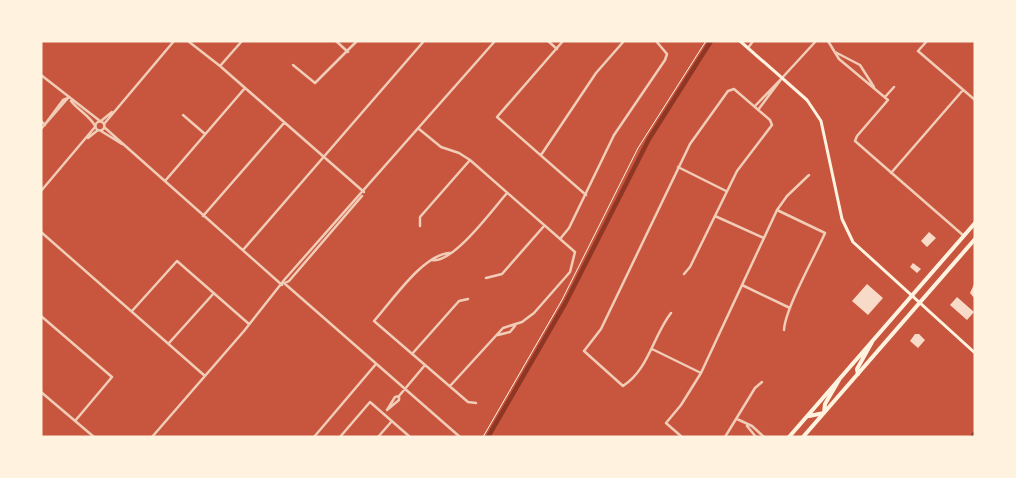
<svg xmlns="http://www.w3.org/2000/svg" width="1016" height="478" viewBox="0 0 1016 478" font-family="'Fira Sans',sans-serif">
<style>
.lines{fill:none;stroke-linecap:round;stroke-linejoin:round}
.canal{stroke:#8f3625;stroke-width:4.5}
.building{fill:#f7dbc8}
.path{stroke:#fff3e0;stroke-width:1}
.minor{stroke:#f1ccb7;stroke-width:2.5}
.secondary{stroke:#fff3e0;stroke-width:3}
.primary{stroke:#fff3e0;stroke-width:4}
</style>
<rect width="100%" height="100%" fill="#c8553d"/>
<g class="lines">
<path class="canal" d="M488 437 566 302 649 139 711 41
M972 437 975 433"/>
</g>
<path class="building" d="M929 232 936 238 927 247 921 241Z
M913 263 921 269 917 273 910 267Z
M975 282V299L970 293Z
M867 284 883 298 868 315 852 301Z
M957 297 974 312 967 320 950 305Z
M915 334H919L925 340 918 348 910 341Z"/>
<g class="lines">
<path class="path" d="M483 437 562 300 638 148 706 41"/>
<path class="minor" d="M188 41 220 66 364 192
M336 41 348 52
M548 41 557 49
M563 41 497 117 586 195
M828 41 839 59 888 100 857 136 855 141 964 236
M927 41 918 51 975 100
M748 48 753 41
M835 52 860 65 874 87
M293 65 315 83 357 41
M220 66 242 41
M41 75 100 121
M885 97 894 87
M71 101C78 110 90 116 95 126
M755 106 781 79
M758 110 782 78 816 41
M183 115 205 134
M41 121 45 125
M101 121 112 112
M95.5 126a4.5 4.5 0 1 1 9 0a4.5 4.5 0 1 1-9 0Z
M46 123 63 100 68 98
M104 124 174 41
M104 127 282 285
M41 129 68 98
M419 129 441 147 459 153 470 160 575 252 570 272 534 313 522 322 503 328 450 386
M101 131 122 144
M88 138 98 130
M541 155 596 73 624 41
M678 167 726 191
M891 173 963 90
M165 181 245 88
M41 191 95 127
M777 210 825 233C815 256 785 309 784 330
M203 216 284 123
M715 216 764 238
M420 226V217L470 160
M41 232 205 376
M560 239 569 228 614 135 665 60 667 54 656 41
M243 250 424 41
M450 253C423 254 392 301 374 321L468 402 476 403
M432 260C453 264 493 209 507 193
M486 278 502 274 544 226
M284 283 460 437
M285 283 289 281 362 196
M742 285 790 308
M132 311 177 261 249 324
M671 313C653 336 649 369 623 386L584 351 601 329 690 144 728 91 734 89 770 120 772 125 737 171 690 267 684 274
M41 316 112 377 75 421
M498 335 510 332 515 326
M169 343 214 293
M652 349 701 373
M412 354 459 301 468 299
M41 392 94 437
M399 396 395 397 387 410 399 400V396L425 365
M737 419 752 426 764 437
M747 426 756 437
M152 437 244 331 285 279 495 41
M314 437 376 364
M340 437 370 402 410 437
M378 437 392 421
M682 437 666 423 681 405 701 373 777 210 787 196 809 175
M725 437 755 388 762 382"/>
<path class="secondary" d="M740 41 807 100 821 121 842 219 853 242 975 353"/>
<path class="primary" d="M858 374 857 369 872 342
M809 416 824 413 825 404 839 380
M789 437 975 223
M803 437 975 239"/>
</g>
<rect width="1016" height="478" fill="none" stroke="#fff3e0" stroke-width="85"/>
</svg>
